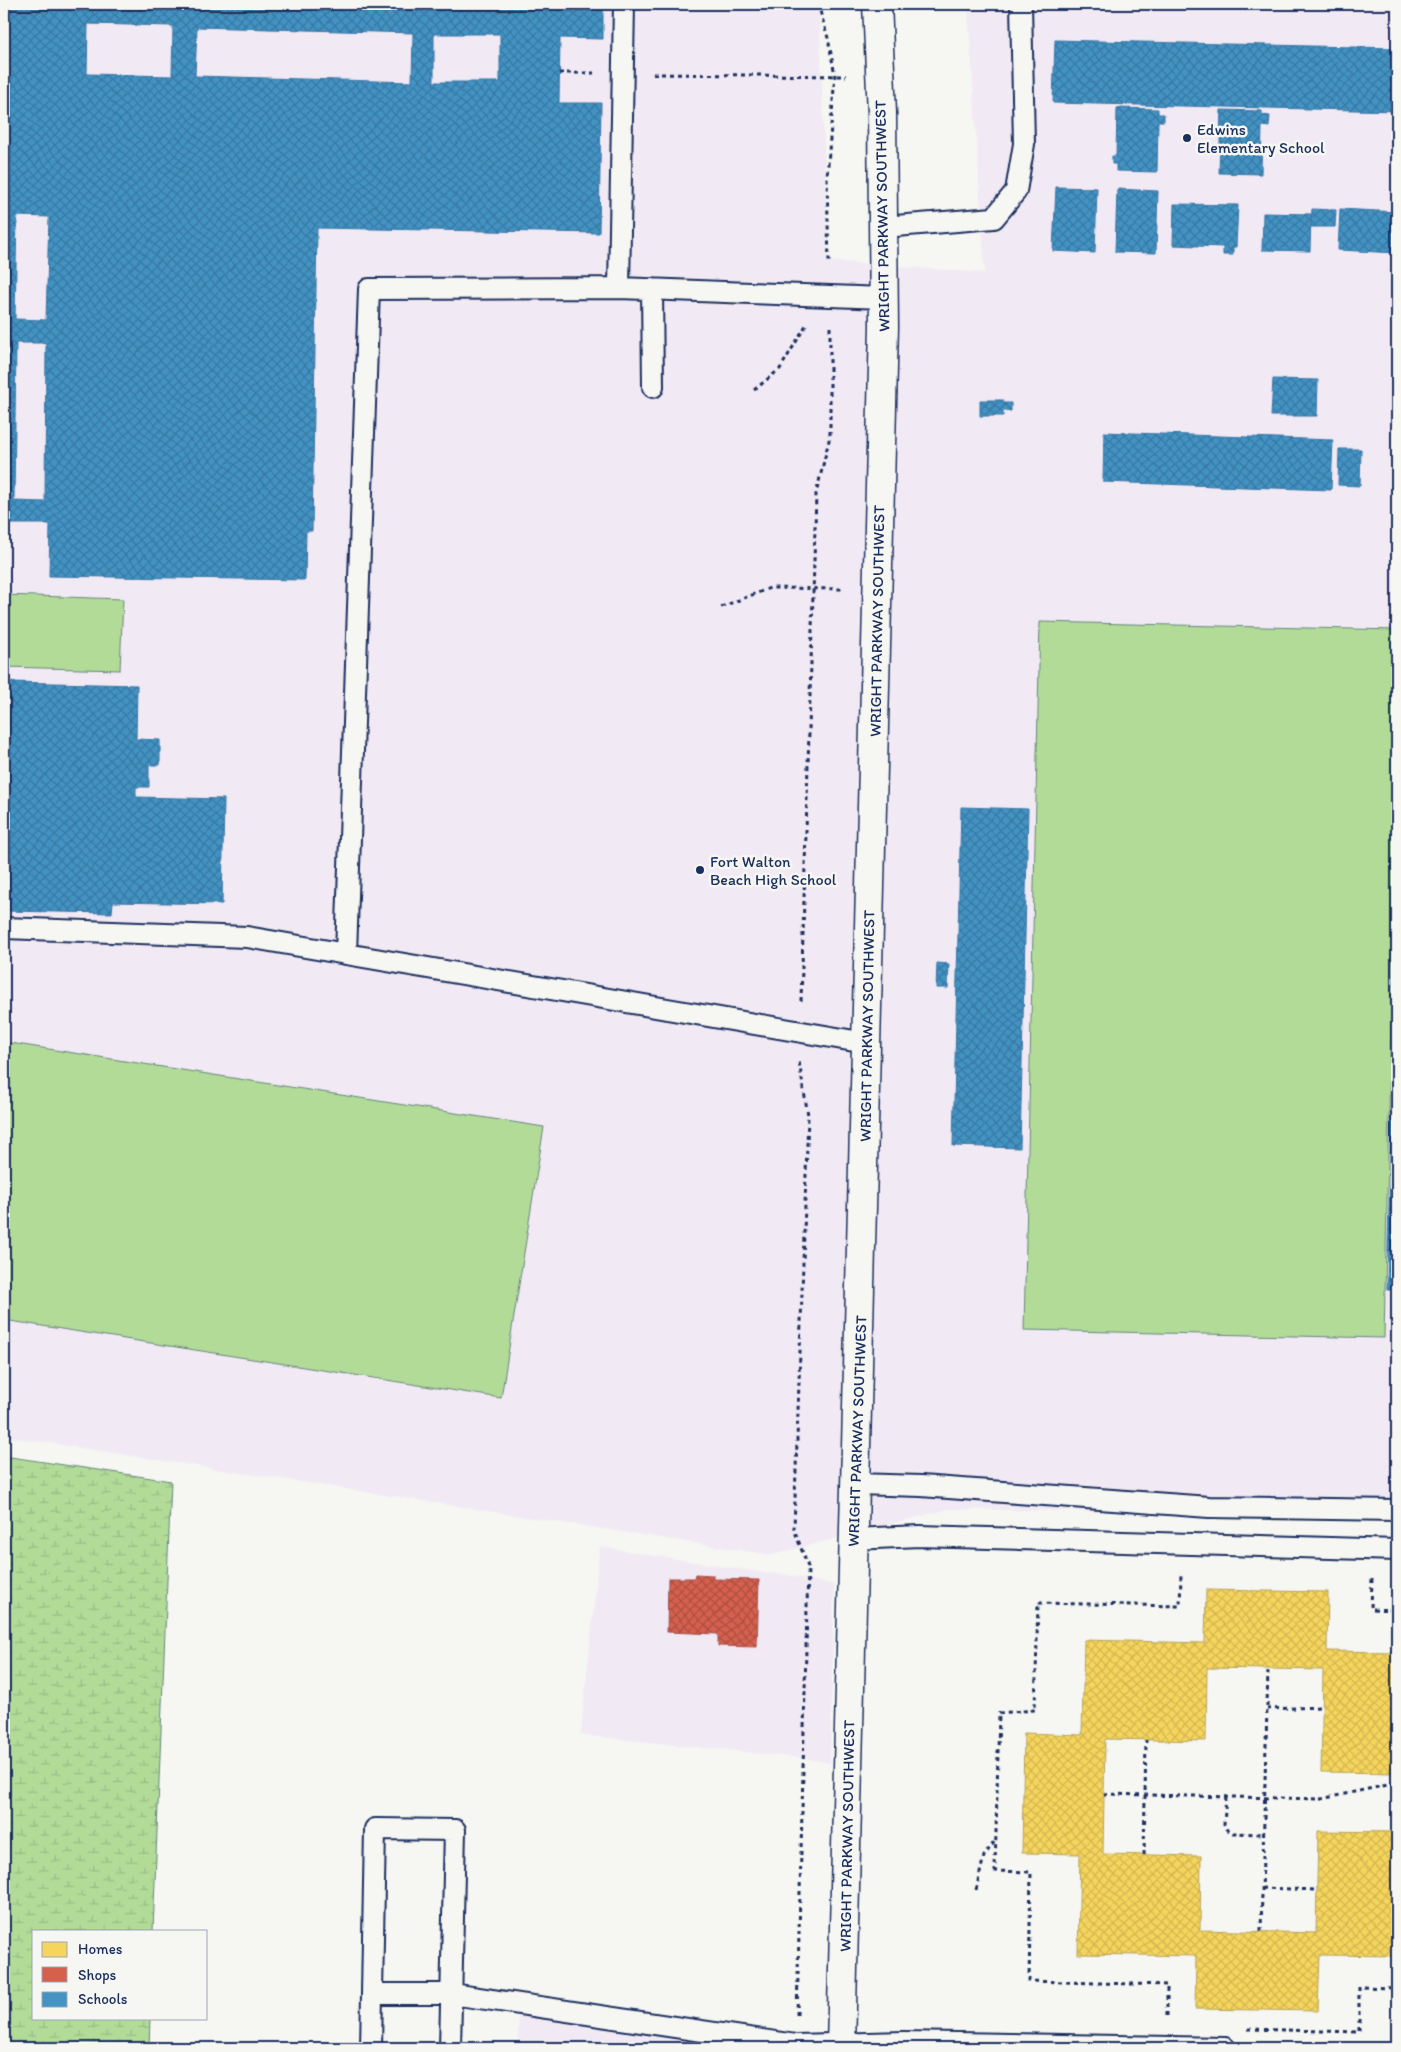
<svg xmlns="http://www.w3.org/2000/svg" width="1401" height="2052" viewBox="0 0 1401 2052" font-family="Itim,sans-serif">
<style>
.built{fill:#f1e9f4}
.wetland{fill:url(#wetland-marsh);stroke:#66857b}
.pitch{fill:#b2db98;stroke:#66857b}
.homes{fill:url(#homes-cross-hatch);stroke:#b4a35d}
.shops{fill:url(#shops-cross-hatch);stroke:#9e5152}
.schools{fill:url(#schools-cross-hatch);stroke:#3775a5;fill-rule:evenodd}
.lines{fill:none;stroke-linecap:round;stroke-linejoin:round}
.service-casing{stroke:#1b2f5e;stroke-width:24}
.tertiary-casing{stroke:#1b2f5e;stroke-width:31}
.path{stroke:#1b2f5e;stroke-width:3;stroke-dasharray:4 4;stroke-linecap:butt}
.service{stroke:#f6f6f2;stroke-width:20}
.tertiary{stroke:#f6f6f2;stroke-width:28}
.poi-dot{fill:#1b2f5e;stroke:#f6f6f2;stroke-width:2}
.labels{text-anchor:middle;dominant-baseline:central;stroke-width:5;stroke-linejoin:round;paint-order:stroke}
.poi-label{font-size:16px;fill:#1b2f5e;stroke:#f6f6f2;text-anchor:start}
.street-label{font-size:16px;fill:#1b2f5e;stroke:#f6f6f2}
</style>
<defs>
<pattern id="wetland-marsh" width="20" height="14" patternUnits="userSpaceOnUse" patternTransform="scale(1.25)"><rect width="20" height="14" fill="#b2db98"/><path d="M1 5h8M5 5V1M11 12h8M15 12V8" fill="none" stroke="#98bc85"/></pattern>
<pattern id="homes-cross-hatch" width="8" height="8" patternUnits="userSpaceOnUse" patternTransform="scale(1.25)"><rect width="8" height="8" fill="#f6d55c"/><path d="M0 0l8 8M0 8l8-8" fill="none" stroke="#d2b752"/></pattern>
<pattern id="shops-cross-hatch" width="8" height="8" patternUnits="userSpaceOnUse" patternTransform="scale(1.25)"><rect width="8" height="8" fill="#d6604d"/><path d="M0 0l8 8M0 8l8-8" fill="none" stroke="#ad5043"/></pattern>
<pattern id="schools-cross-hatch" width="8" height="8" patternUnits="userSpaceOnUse" patternTransform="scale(1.25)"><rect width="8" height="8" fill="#4393c3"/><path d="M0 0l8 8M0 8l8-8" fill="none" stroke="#3778a2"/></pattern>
</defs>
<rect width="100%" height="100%" fill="#f6f6f2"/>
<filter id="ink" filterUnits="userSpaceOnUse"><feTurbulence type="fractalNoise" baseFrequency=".02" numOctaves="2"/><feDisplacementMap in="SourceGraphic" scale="10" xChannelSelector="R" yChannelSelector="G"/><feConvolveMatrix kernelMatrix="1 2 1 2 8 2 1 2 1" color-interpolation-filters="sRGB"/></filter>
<g filter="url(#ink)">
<path class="built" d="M4 4H819L828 261 985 273 968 4H1397V1517L948 1509 772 1555 4 1436Z
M600 1547 770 1574 778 1573 834 1585 830 1763 803 1758 581 1735Z
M519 2001 802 2048H518Z"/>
<path class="wetland" d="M4 1456 171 1481 153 1931H34V2018H150L149 2048H4Z"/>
<path class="pitch" d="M4 595 123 599 120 670 4 667Z
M1040 622 1397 630V745L1384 1338 1024 1330Z
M4 1042 544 1127 501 1398 4 1320Z"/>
<path class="homes" d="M1206 1590 1328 1592 1327 1651 1397 1652V1773L1321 1772 1323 1670 1207 1668 1206 1741 1105 1739 1103 1854 1201 1856 1200 1930 1316 1933 1318 1831 1397 1832 1396 1956 1320 1955 1318 2011 1195 2009 1196 1956 1078 1954 1080 1854 1022 1853 1024 1733 1082 1735 1084 1640 1205 1643Z"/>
<path class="shops" d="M695 1574 713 1575V1579L759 1580 757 1647 718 1646V1634L667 1632 668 1578H694Z"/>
<path class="schools" d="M4 4H603V39L560 38 559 103H601L599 233 317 228 312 531H306L305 580 49 576 50 524H4ZM88 24 173 26 172 76 87 74ZM197 27 413 33 412 82 195 76ZM434 34H500V82H434ZM17 216 49 217 46 320 15 319ZM16 343H46L45 502 14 501Z
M1055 40 1397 48V111L1053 103Z
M1117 108 1158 109V114H1164V121H1158L1157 172 1116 171V164H1112V156H1116Z
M1221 110 1262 111V115L1270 116 1269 127 1262 126 1261 174 1219 173Z
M1056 187 1097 188 1095 253 1053 251Z
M1117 189 1158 191 1156 253 1115 252Z
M1174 204 1238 205 1236 247H1233V255H1223V247L1173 245Z
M1312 209 1336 210 1335 227H1311Z
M1340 209 1397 212V253L1338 250Z
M1263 213 1311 214 1310 251 1262 250Z
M1273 379 1318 380 1317 416H1271Z
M980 400H1003V403H1011V411H1003V416H980Z
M1104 432 1333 440 1331 490 1103 482Z
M1339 449H1361L1360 486 1338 485Z
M10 682 137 685 136 739 160 740V765H149V787H136V797L224 799 222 904 113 902 112 913 4 911 7 764H4V736H9Z
M961 807 1028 809 1020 1148 953 1146Z
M1397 863V1290H1387Z
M937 963 949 964 948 988H936Z"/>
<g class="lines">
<g class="service-casing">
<path id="service" d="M883 227 994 218 1016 191 1024 144 1021 4
M619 288 624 4
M652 289 653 387
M4 928 247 937 866 1043
M346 954 369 289 619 288 884 298
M856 1484 921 1486 1209 1507 1397 1510
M854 1539 919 1536 1397 1550
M371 2048 372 1994
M450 2048 455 1830 375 1829 372 1994H452L796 2045 904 2042 1225 2048"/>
</g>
<g class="tertiary-casing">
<path id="tertiary" d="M841 2048 884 326 882 113 877 4"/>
</g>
<path class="path" d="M818 4 828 38 835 75 827 177 829 265
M559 73H594
M653 74 846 76
M754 390 780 369 806 325
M721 607 770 588 844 589
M801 1001 816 494 830 436V324
M1372 1579 1371 1609 1397 1610
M1267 1709 1322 1707
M1104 1794 1321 1799 1397 1783
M1226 1797 1224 1824 1226 1829 1233 1833 1263 1834
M1144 1855 1146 1740
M1262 1888 1317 1890
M976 1890 984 1856 995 1841
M1261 1931 1268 1669
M797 2015 808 1567 794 1529 808 1115 799 1062
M1167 2016V1985L1029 1981 1031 1872 995 1871 999 1713 1035 1710 1038 1603 1180 1606 1181 1574
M1248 2029 1359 2032V1987L1397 1988"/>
<use href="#service" class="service"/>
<use href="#tertiary" class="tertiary"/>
</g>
</g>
<g class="poi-dot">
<circle cx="1187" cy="138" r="5"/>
<circle cx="700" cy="870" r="5"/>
</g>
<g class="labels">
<g class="poi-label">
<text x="1197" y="129">Edwins<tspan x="1197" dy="18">Elementary School</tspan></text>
<text x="710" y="861">Fort Walton<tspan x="710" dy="18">Beach High School</tspan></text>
</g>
<g class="street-label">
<text transform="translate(882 216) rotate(-91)">WRIGHT PARKWAY SOUTHWEST</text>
<text transform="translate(877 621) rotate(-89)">WRIGHT PARKWAY SOUTHWEST</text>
<text transform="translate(867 1026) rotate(-89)">WRIGHT PARKWAY SOUTHWEST</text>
<text transform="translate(857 1431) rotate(-88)">WRIGHT PARKWAY SOUTHWEST</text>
<text transform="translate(847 1836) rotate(-89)">WRIGHT PARKWAY SOUTHWEST</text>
</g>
</g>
<rect width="1401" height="2052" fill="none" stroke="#f6f6f2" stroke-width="20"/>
<rect x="10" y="10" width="1381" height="2032" fill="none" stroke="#1b2f5e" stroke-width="2" filter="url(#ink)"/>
<rect x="32" y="1930" width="175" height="90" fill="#f6f6f2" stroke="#9ea6b7"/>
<rect x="42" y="1942" width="25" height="15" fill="#f6d55c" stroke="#9ea6b7"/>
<text x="78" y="1954" font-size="15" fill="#1b2f5e">Homes</text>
<rect x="42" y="1967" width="25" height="15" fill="#d6604d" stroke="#9ea6b7"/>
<text x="78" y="1980" font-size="15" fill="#1b2f5e">Shops</text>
<rect x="42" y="1992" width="25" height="15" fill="#4393c3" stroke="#9ea6b7"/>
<text x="78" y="2004" font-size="15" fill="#1b2f5e">Schools</text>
</svg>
